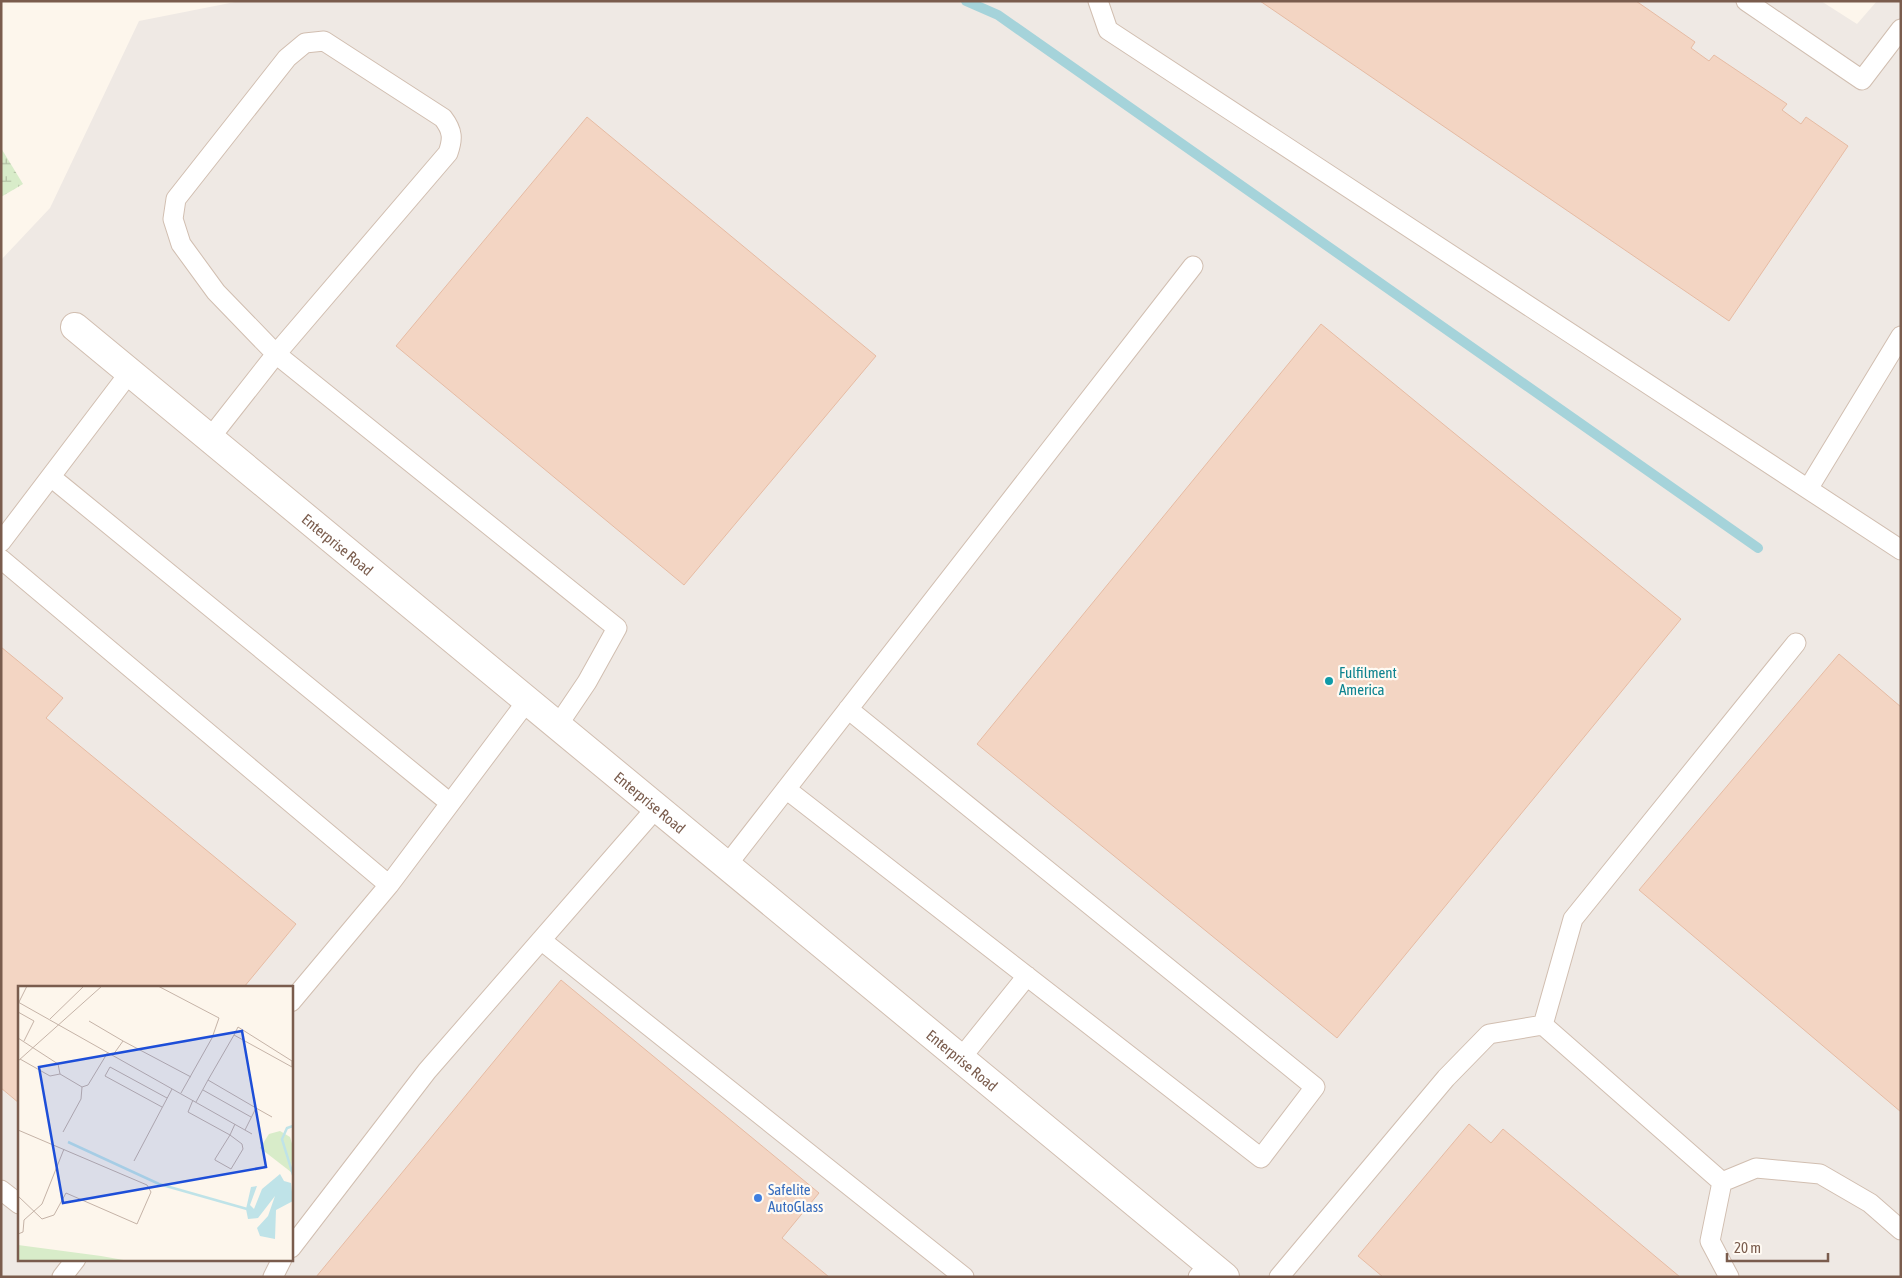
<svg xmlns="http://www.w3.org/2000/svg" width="1902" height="1278" viewBox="0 0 1902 1278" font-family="'Asap Condensed',sans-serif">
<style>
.industrial{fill:#efe9e4;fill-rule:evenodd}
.wetland{fill:url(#wetland-marsh)}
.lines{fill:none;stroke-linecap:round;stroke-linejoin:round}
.stream{stroke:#a5d3da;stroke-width:10}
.building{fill:#f3d5c3;stroke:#e6bba3}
.service-casing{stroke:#d1beb0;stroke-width:21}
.minor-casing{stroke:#d1beb0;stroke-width:30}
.service{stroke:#fff;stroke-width:19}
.minor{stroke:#fff;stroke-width:28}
.culture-dot{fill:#0f9aa8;stroke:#fffaf3;stroke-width:2}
.shop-dot{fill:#3f7fe0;stroke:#fffaf3;stroke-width:2}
.labels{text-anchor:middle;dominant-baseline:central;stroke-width:4.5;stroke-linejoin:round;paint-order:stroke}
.street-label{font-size:15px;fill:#7a5c4d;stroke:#fffaf3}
.culture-label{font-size:15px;fill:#0d838f;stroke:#fffaf3;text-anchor:start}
.shop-label{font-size:15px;fill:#366cbe;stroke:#fffaf3;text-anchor:start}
.inset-river{fill:none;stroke:#bfe3e8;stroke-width:2.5}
.inset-road{fill:none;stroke:#c5b3a7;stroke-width:1}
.view{fill:#1d4ed8;fill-opacity:0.15;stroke:#1d4ed8;stroke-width:2.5}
.inset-edge{fill:none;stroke:#7a5c4d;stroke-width:2.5}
</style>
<defs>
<pattern id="wetland-marsh" width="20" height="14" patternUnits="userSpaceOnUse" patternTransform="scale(1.25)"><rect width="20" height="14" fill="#d8ecc9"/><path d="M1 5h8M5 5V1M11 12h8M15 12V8" fill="none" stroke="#b4c2a5"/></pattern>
</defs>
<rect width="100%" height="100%" fill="#fdf6ec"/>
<path class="industrial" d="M240 1H1821L1857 24 1877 1H1901V1277H1V260L50 208 139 21ZM19 987H291V1259H19Z"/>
<path class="wetland" d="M1 148 23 184 1 197Z"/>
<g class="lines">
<path class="stream" d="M966 1 998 15 1758 548"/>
</g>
<path class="building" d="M1260 1H1636L1695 42 1691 48 1709 61 1714 55 1787 104 1782 110 1801 124 1806 117 1848 146 1729 321Z
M587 117 876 356 684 585 396 346Z
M1321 324 1681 619 1337 1038 977 744Z
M1 647 63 698 46 718 296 924 244 987H19V1103L1 1088Z
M1839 654 1901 707V1112L1639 890Z
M561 980 819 1193 782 1238 829 1277H316Z
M1469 1124 1491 1143 1503 1129 1680 1277H1383L1358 1256Z"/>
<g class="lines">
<g class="service-casing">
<path id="service" d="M1098 1 1108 30 1901 550
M1746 1 1862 80 1901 29
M210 438 276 354 448 153C453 139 453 131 443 118L324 41 305 43 287 58 176 199 173 219 181 244 216 292 276 354 617 628 587 682 558 725
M51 477 450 803
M1808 489 1901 336
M1 542 130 372
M1 559 389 885 291 1002
M786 789 1261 1158 1315 1087 848 709
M727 865 1193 266
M389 885 527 701
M541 940 964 1277
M1543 1025 1573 919 1796 643
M961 1058 1027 976
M1722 1182 1756 1168 1820 1174 1870 1203 1901 1230
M1722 1182 1710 1241 1729 1277
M1 1190 19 1204
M291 1248 427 1071 657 807
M62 1277 76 1259
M273 1277 282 1259
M1198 1277 1210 1264
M1279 1277 1446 1078 1489 1034 1543 1025 1722 1182"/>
</g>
<g class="minor-casing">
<g id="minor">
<path id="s1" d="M75 327 1225 1277"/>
</g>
</g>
<use href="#service" class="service"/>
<use href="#minor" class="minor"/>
</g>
<circle class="culture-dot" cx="1329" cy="681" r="5"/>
<circle class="shop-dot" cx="758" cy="1198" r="5"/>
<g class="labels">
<g class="street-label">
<text stroke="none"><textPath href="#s1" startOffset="341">Enterprise Road</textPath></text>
<text stroke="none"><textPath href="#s1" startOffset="746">Enterprise Road</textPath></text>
<text stroke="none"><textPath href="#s1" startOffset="1151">Enterprise Road</textPath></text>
</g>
<g class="culture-label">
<text x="1339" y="672">Fulfilment<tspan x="1339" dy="17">America</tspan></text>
</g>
<g class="shop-label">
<text x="768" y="1189">Safelite<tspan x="768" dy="17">AutoGlass</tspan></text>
</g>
</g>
<g transform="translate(18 986)">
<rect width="275" height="275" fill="#fdf6ec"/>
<path d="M0 259 83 270 111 275H0Z" fill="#d8ecc9"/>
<path d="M262 145 272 151 275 161 273 186 242 162 251 148Z" fill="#d8ecc9"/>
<path d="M262 188 266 195 273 197 275 215 258 224 257 253 242 250 239 242 250 230 257 210 240 232 230 233 228 223 233 201 239 200 232 219 236 223 244 203Z" fill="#bfe3e8"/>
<path class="inset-river" d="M275 140 269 142 264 153 275 189M50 156 141 198 229 223"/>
<path class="inset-road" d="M140 0 201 32 194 52 163 107M0 16 234 148M1 16 9 0M0 26 16 35 6 55M32 33 66 0M71 35 105 55M216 49 220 41 274 75V81L216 49 190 94 238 122 227 144M0 52 40 78 42 88M95 69 105 55 173 91M2 73 32 90 42 88M0 75 84 0M42 88 64 101 70 99 90 66M185 104 233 131M175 114 170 126 212 149 224 158 225 163 213 183 197 174V173L212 149 217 138M178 116 190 94M144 121 87 90 92 81 149 112M238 122 254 131M0 144 129 199 133 206 119 238 48 207 36 229 24 233 0 210M45 146 63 113 64 101M116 175 154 103M0 248 5 246 6 234 24 218 46 163"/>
<path class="view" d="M224 45 248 181 45 217 21 81Z"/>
<rect width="275" height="275" class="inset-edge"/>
</g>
<rect width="1902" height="1278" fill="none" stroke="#7a5c4d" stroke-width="5"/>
<path d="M1727 1253v8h101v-8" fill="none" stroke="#7a5c4d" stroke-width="2.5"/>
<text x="1734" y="1253" font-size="15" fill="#7a5c4d" stroke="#fffaf3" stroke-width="4" paint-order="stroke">20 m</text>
</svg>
